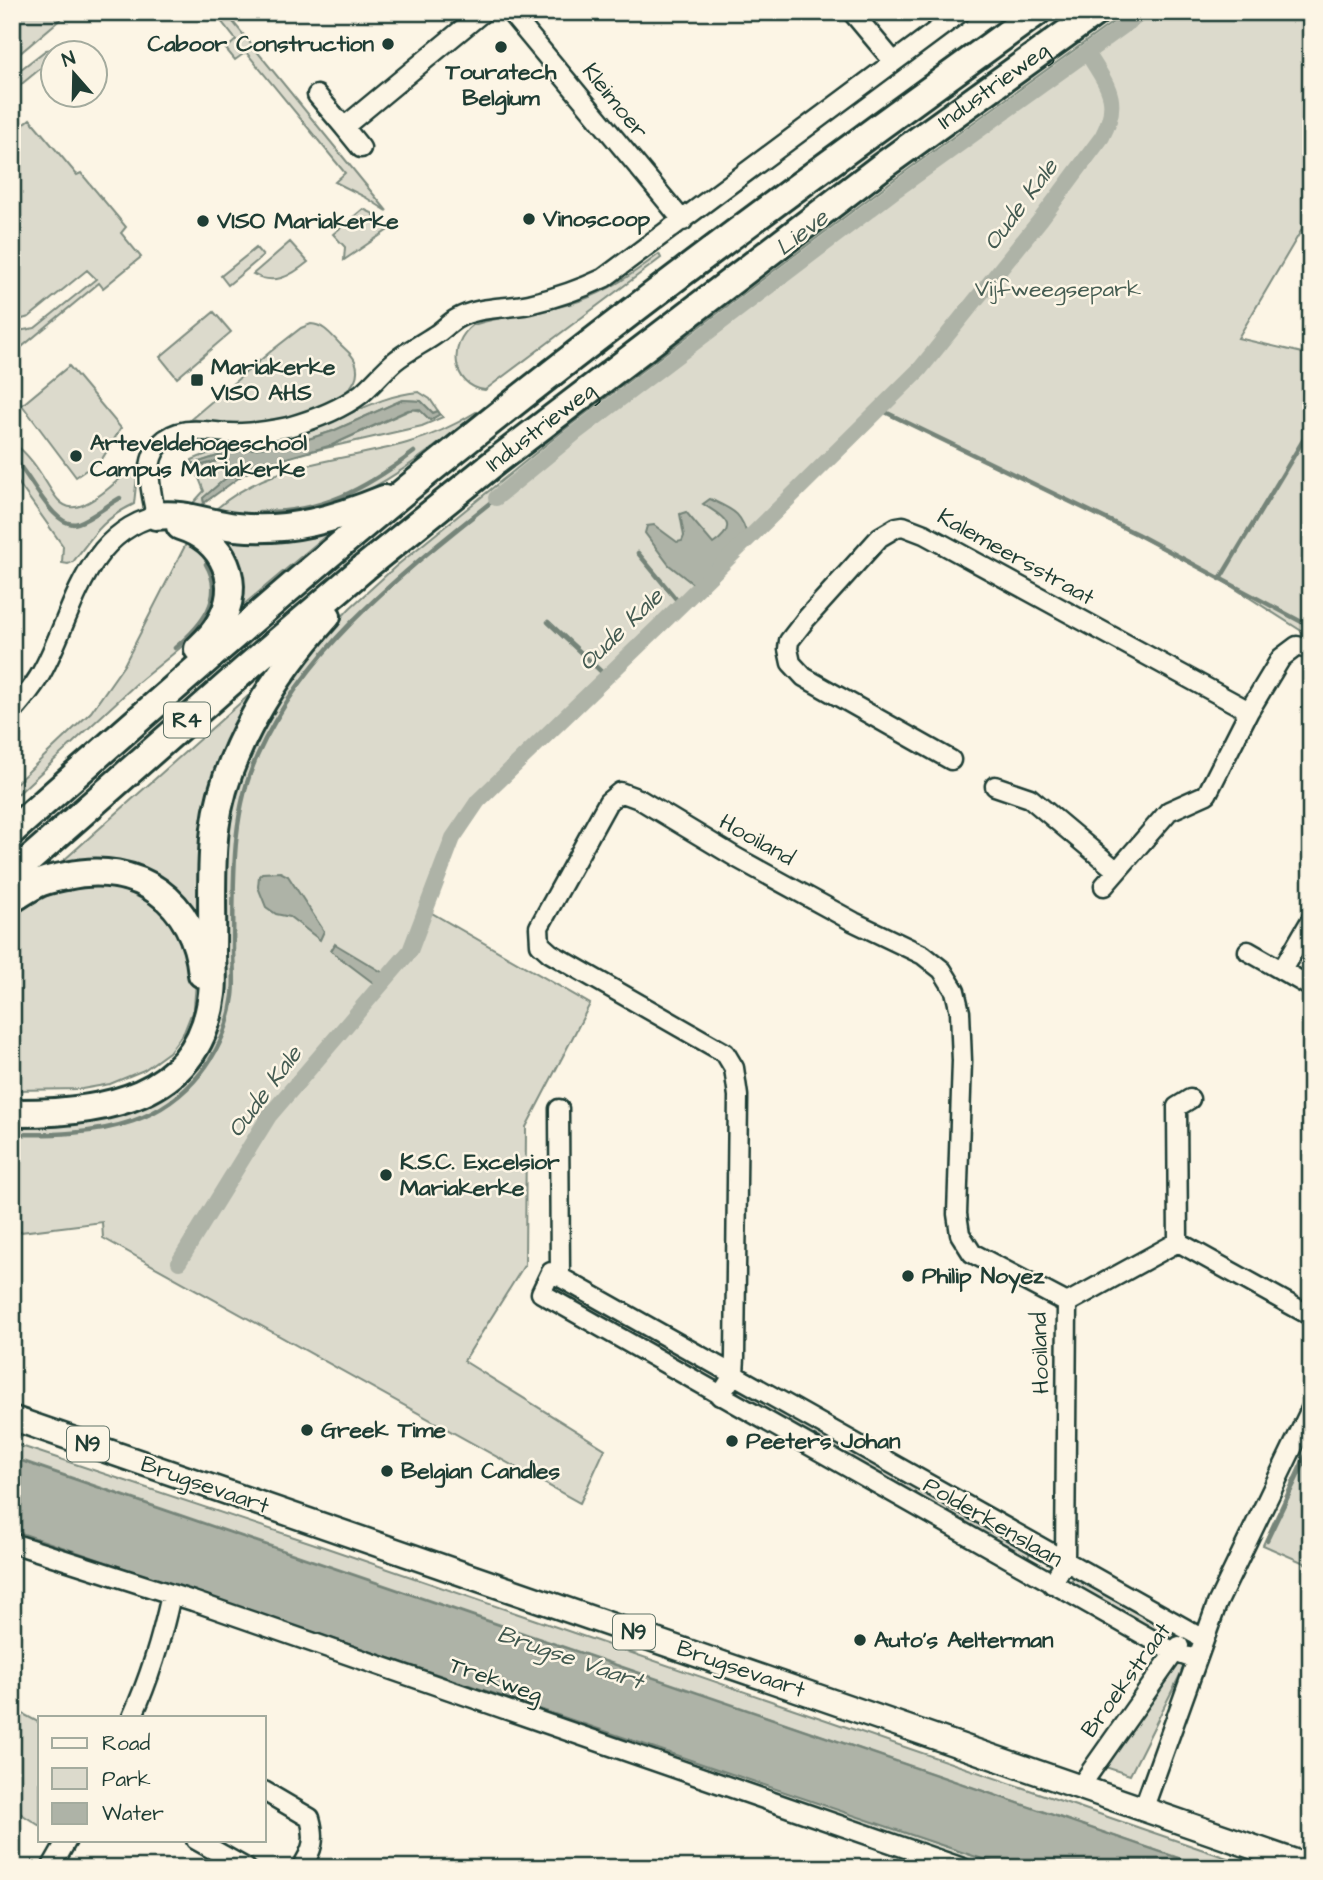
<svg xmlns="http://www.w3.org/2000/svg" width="1323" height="1880" viewBox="0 0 1323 1880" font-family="'Architects Daughter',sans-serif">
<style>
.green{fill:#dcdacc;stroke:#7e8c80;stroke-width:2}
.water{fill:#aeb3a7;stroke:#758479;stroke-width:2}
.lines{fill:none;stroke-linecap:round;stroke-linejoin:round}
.stream{stroke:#758479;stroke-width:4.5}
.canal{stroke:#aeb3a7;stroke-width:16}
.minor-casing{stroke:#1f3d34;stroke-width:23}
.major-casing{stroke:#1f3d34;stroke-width:28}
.highway-casing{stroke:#1f3d34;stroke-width:32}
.minor{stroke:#fcf5e5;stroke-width:18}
.major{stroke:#fcf5e5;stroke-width:23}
.highway{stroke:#fcf5e5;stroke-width:26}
.poi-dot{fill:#1f3d34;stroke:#fcf5e5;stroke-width:2.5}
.labels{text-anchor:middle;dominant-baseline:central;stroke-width:5;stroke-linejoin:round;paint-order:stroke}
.shield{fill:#fcf5e5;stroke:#617469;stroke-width:2}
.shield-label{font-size:21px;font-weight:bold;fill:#1f3d34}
.poi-label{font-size:23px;font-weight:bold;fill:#1f3d34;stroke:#fcf5e5;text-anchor:start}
.street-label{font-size:23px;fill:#1f3d34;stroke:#fcf5e5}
.park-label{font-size:23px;fill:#455c52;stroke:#fcf5e5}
.water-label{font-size:24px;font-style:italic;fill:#435a51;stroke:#fcf5e5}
</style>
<rect width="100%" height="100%" fill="#fcf5e5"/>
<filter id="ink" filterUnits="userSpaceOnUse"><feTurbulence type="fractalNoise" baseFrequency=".0143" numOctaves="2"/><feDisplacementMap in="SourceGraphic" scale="14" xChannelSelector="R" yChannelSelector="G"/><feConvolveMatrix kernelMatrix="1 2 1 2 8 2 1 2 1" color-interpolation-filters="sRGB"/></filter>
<g filter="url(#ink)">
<path class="green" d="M12 12H69L12 60Z
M214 12H225L387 211 365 197 335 182 345 173 246 52 235 60 226 49 236 40Z
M1127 12H1311V214L1238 338 1311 355V637L1220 579 1137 535 879 409 681 605 478 801 453 838 425 909 590 1004 526 1127 525 1264 464 1361 605 1449 580 1503 103 1238 102 1222 12 1233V1125L69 1124 130 1112 155 1100 207 1048 218 1025 224 993 227 829 248 753 277 700 326 634 350 608 395 567 569 426 892 181Z
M53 49 59 52H52V59L18 87 12 76 46 50Z
M30 119 77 175 81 173 126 227 121 233 141 257 103 288 99 283 12 355V332L35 328 96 279 87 270 29 317 12 322V134Z
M363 209 372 213 388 230 344 260 345 247 333 234Z
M290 242 308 262C291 276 274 286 253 274Z
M256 248 263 256 228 285 221 276Z
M659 254 661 258 485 390C451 386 448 343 473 325 508 314 545 313 579 301 609 291 634 273 659 254Z
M214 312 231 332 177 378 160 357Z
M311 324C325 325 331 335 341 345 346 350 353 355 355 361 372 402 277 422 250 425 232 427 209 422 191 419L270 352 301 328Z
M69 366 121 428 102 459 76 477 22 405Z
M419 392 430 399 438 411 433 413 421 401 402 400 333 431 296 443 230 452 193 464 192 460C229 443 269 443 307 431 345 419 379 395 419 392Z
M412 409 422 411 430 420 440 414 443 417 422 426 308 452 332 445Z
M476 412 478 414C390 479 333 534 216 509 273 460 338 463 407 443 432 436 455 425 476 412Z
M12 442C65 480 45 550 127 472L132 470 137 475 134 504C102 519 93 536 73 562L68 564 62 563 63 546 12 474Z
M217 461H223L228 465 226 478 203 498 204 503 201 506 193 503 204 491 195 468Z
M341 523 235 612 220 537Z
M187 542C212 557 224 589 209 615 197 639 156 666 135 685 96 721 57 758 18 794L12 787 91 712 124 665Z
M248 696H254L240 737 207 946 177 894 54 869Z
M116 884 145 894 178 925 196 982 194 1007 184 1032 169 1052 144 1070 110 1084 82 1089 12 1090V917C53 888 67 887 116 884Z
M556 1286 697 1364V1370L692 1374 552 1294V1288Z
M742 1390 1030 1552 1028 1558 1024 1559 736 1396 737 1391Z
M1311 1441V1566L1263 1545Z
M12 1443 327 1548 1256 1868H1208L12 1457Z
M12 1529 1009 1868H984L12 1536Z
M1074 1578 1171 1631 1170 1636 1167 1638 1071 1586 1070 1581Z
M1175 1657 1186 1663 1130 1775 1102 1766Z
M12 1708 40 1723V1826L12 1808Z"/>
<path class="water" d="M402 400 421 401 433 413 438 411 440 414 430 420 419 409 408 410 332 445 266 464 244 474 204 503 203 498 226 478 228 465 223 461H217L195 467 193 464 230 452 296 443 333 431Z
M710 499C733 510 742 512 748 539L698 588 669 565 645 533 647 526 654 525 677 542 682 541 684 536 680 514 686 512 713 544C740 525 724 518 703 504Z
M280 872 288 876 324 931 320 940 290 917 276 914 266 907 258 887 259 876 262 873Z
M335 944 390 977 380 988 331 951Z
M12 1458 1207 1868H1009L12 1530Z"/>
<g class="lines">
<path class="stream" d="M879 409 1137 534 1311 627
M12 457C28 470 54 532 78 523 92 518 106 506 120 498
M259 512C322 513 365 489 414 452
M638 553 681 605
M1220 579 1311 427
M548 622 607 677
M175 648C201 626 226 598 206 564
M12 1134C52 1135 95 1134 133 1121 188 1102 226 1053 233 996 235 981 233 964 233 948 234 884 230 816 257 756 308 644 403 573 496 498
M1267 1540 1311 1448"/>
<path class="canal" d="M496 498 574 434 897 189 1143 12
M179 1262 269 1116 410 951 453 838 478 801 681 605 920 369 1041 219 1102 137C1120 103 1110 89 1091 59"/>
<g class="minor-casing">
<path id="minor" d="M510 12 683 221
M852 12 893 61
M317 95 344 127 483 12
M344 127 361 148
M12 712C24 698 36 684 44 668 74 611 85 535 156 516 152 494 142 463 160 444 179 424 206 432 230 433 250 434 269 431 288 427 313 420 340 410 361 394 373 384 383 371 395 361 407 351 422 344 435 335 443 330 449 323 456 319 478 306 505 309 529 304 555 298 579 290 604 278L961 12
M951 760 804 677 791 663 788 649 789 641 806 619 880 537 897 527 903 526 924 534 1249 711
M995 786 1030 798 1117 871 1169 811 1207 794 1249 711 1281 658 1297 646 1311 650
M1104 886 1117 871
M1248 951 1311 987
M1282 970 1311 920
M1190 1099 1177 1107 1178 1242 1311 1316
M559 1109 560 1277
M1067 1303 1178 1242
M720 1396 734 1374 735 1357 738 1096 734 1068 725 1053 550 953 540 944 539 927 608 802 620 792 639 799 737 858 854 922 923 955 942 970 955 991 960 1012 962 1061 957 1214 960 1234 972 1253 1067 1303 1065 1562 1052 1584
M12 1543 193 1601 963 1868
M1197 1660 1174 1652 541 1293 551 1272 1204 1639
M132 1717C150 1678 162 1637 171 1595
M1079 1788 1179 1646
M264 1791 310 1818C316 1839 313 1850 301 1868
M1143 1810 1217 1604 1311 1409
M196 1840 246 1868
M51 1868 67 1840"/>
</g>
<g class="major-casing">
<path id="major" d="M12 1418 1311 1867"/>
</g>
<g class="highway-casing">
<g id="highway">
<path d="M156 516C184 512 208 524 236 527 288 533 337 518 384 499"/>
<path d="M180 526C224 540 244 583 219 624 214 634 206 641 198 649"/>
<path d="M12 831C142 716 272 601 406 490 610 322 823 167 1037 12"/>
<path id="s1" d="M12 875 249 666 365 567 495 462 881 167 1096 12"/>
<path d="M12 899C20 894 27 889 35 885 44 880 56 878 66 876 138 860 195 901 202 974"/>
<path d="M12 1113C100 1114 200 1100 212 994 214 980 212 965 212 951 213 911 210 869 215 829 224 753 276 672 327 616"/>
</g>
</g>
<use href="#minor" class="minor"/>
<use href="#major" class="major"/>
<use href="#highway" class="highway"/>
</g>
</g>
<g class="poi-dot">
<circle cx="388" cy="44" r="7"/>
<circle cx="501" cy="47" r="7"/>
<circle cx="529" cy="219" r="7"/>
<circle cx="203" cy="221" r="7"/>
<rect x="190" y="373" width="14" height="14" rx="3.5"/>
<circle cx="76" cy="456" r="7"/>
<circle cx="386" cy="1175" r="7"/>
<circle cx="908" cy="1276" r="7"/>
<circle cx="307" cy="1430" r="7"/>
<circle cx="732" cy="1441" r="7"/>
<circle cx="387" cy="1471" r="7"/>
<circle cx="860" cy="1640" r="7"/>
</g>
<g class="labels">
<g class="shield">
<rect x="164" y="702.5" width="46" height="35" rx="5"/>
<rect x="67" y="1426.5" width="42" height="35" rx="5"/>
<rect x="613" y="1614.5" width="42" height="35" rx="5"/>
</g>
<g class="shield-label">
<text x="187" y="720">R4</text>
<text x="88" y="1444">N9</text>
<text x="634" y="1632">N9</text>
</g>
<g class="poi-label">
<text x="374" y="44" text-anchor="end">Caboor Construction</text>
<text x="501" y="72" text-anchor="middle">Touratech<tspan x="501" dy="26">Belgium</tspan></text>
<text x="543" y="219">Vinoscoop</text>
<text x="217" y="221">VISO Mariakerke</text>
<text x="211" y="367">Mariakerke<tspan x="211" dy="26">VISO AHS</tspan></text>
<text x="90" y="443">Arteveldehogeschool<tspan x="90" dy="26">Campus Mariakerke</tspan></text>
<text x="400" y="1162">K.S.C. Excelsior<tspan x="400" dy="26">Mariakerke</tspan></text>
<text x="922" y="1276">Philip Noyez</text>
<text x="321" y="1430">Greek Time</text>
<text x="746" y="1441">Peeters Johan</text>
<text x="401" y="1471">Belgian Candles</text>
<text x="874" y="1640">Auto's Aelterman</text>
</g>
<g class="street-label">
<text stroke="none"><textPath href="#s1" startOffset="1260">Industrieweg</textPath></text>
<text transform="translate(615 101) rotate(51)">Kleimoer</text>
<text stroke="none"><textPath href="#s1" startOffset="693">Industrieweg</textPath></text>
<text transform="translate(1016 557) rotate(29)">Kalemeersstraat</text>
<text transform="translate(757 840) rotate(29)">Hooiland</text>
<text transform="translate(1040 1353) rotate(-92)">Hooiland</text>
<text transform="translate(205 1485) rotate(19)">Brugsevaart</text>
<text transform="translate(993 1522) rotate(30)">Polderkenslaan</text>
<text transform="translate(741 1669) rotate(19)">Brugsevaart</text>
<text transform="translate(496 1680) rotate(19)">Trekweg</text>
<text transform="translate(1126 1680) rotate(-54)">Broekstraat</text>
</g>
<g class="park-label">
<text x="1058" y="289">Vijfweegsepark</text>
</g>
<g class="water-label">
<text transform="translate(1021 205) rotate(-53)">Oude Kale</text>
<text transform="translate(802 233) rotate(-38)">Lieve</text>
<text transform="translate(621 630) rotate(-44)">Oude Kale</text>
<text transform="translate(265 1092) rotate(-53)">Oude Kale</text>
<text transform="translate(570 1658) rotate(19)">Brugse Vaart</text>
</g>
</g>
<rect width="1323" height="1880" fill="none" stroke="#fcf5e5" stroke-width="42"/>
<rect x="21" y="21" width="1281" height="1838" fill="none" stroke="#1f3d34" stroke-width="2.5" filter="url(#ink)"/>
<rect x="38" y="1716" width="228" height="126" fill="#fcf5e5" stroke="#a4ab9e" stroke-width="2"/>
<rect x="52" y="1738" width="35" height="10" fill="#fcf5e5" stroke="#a4ab9e" stroke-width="2"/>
<text x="102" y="1750" font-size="21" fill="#1f3d34">Road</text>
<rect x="52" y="1768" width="35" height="21" fill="#dcdacc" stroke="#a4ab9e" stroke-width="2"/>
<text x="102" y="1786" font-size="21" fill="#1f3d34">Park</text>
<rect x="52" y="1803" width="35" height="21" fill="#aeb3a7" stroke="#a4ab9e" stroke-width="2"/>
<text x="102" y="1820" font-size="21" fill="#1f3d34">Water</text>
<g transform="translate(74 74) rotate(340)"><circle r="33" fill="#fcf5e5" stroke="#a4ab9e" stroke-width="2"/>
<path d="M0-5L12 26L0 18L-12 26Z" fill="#1f3d34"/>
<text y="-10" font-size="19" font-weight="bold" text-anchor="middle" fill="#1f3d34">N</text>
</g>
</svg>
